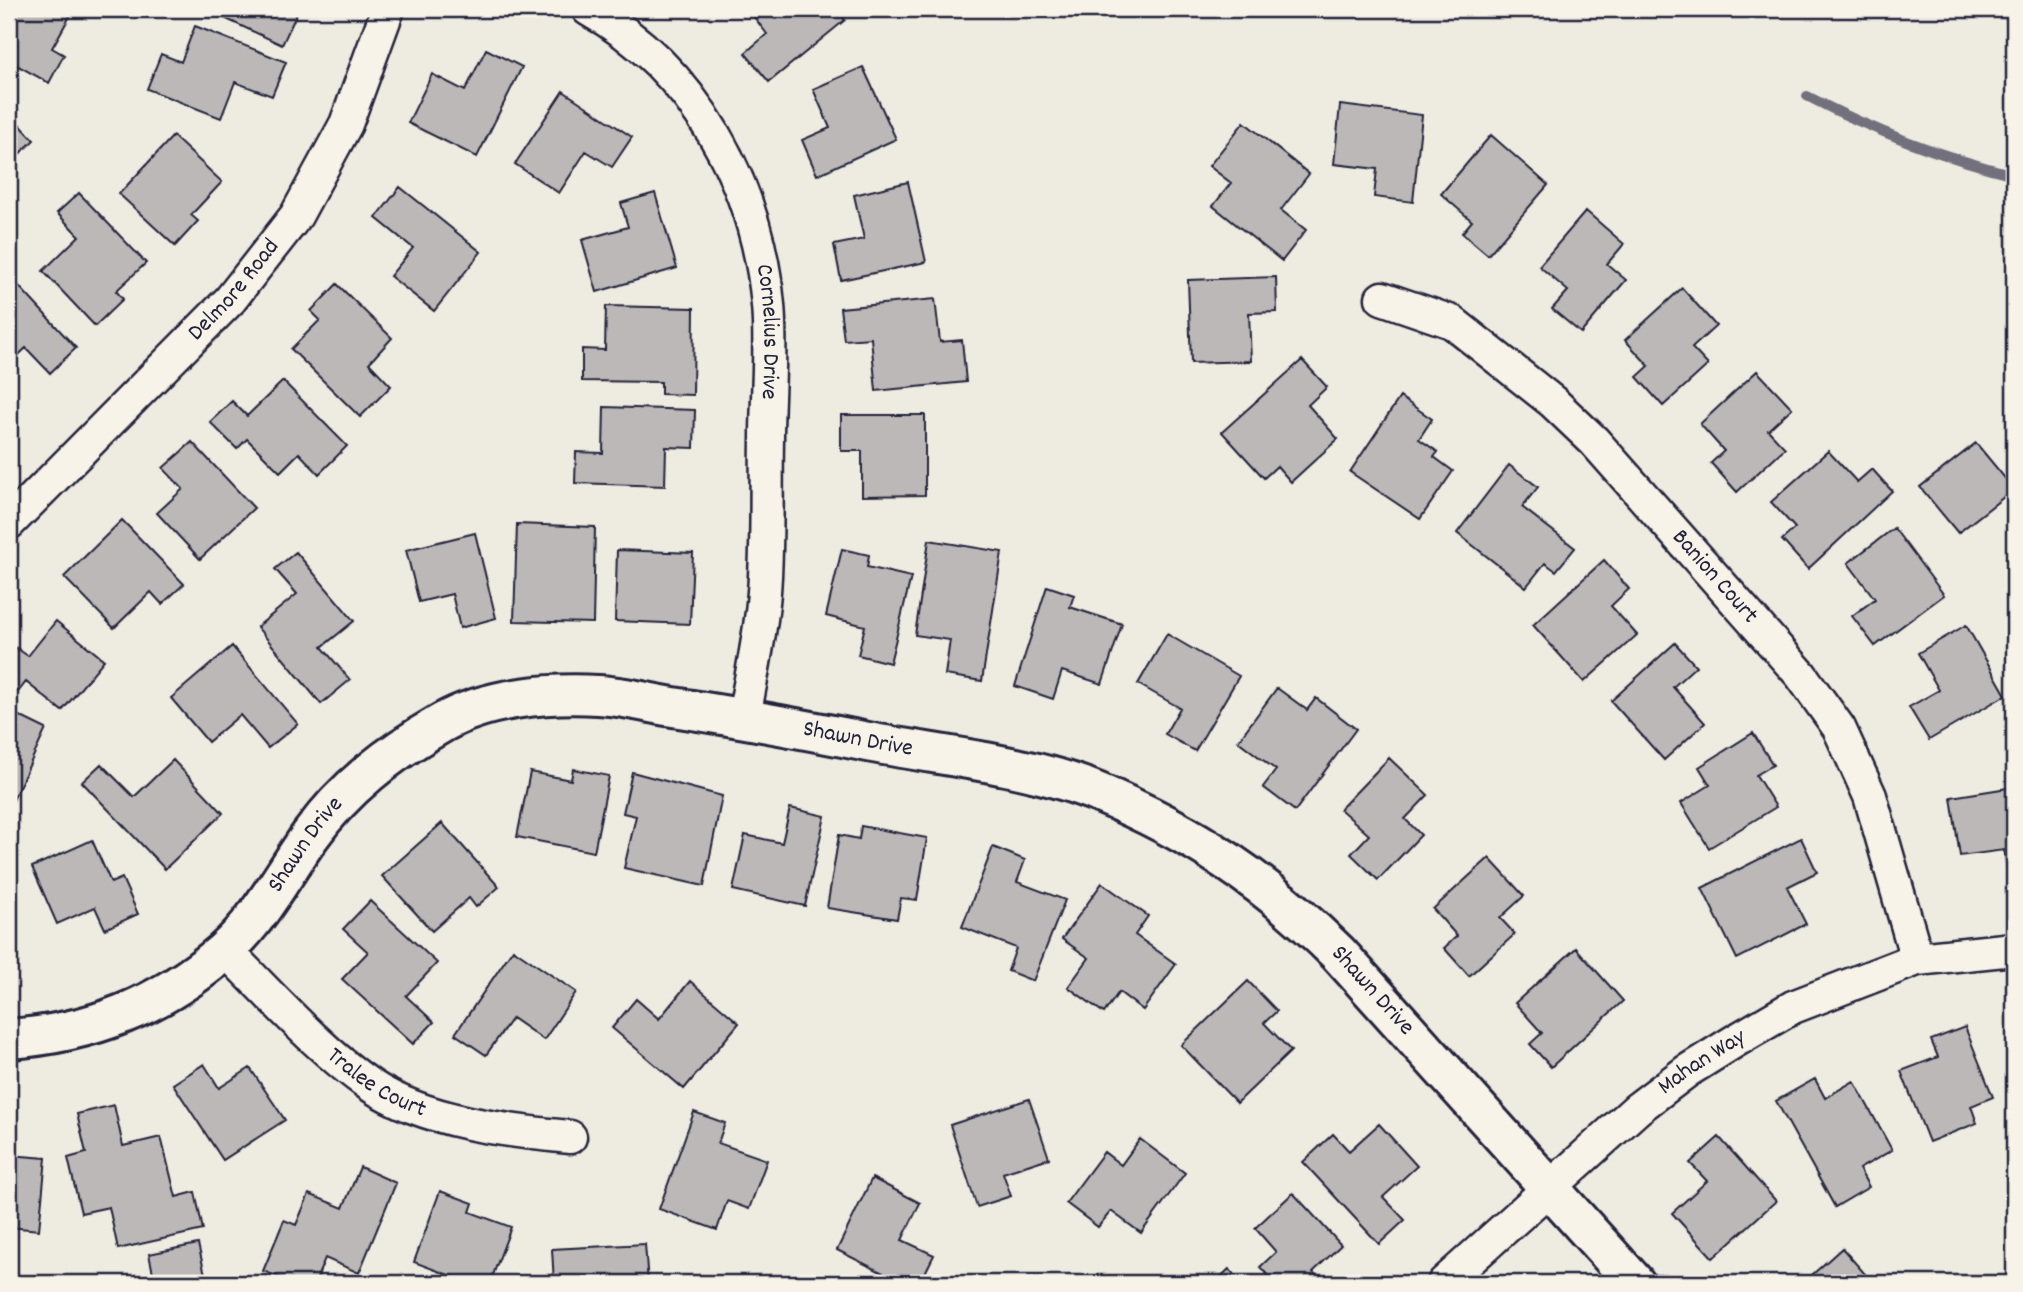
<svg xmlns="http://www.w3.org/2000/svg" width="2023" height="1292" viewBox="0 0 2023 1292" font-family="Dekko,sans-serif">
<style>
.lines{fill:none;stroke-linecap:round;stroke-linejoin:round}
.stream{stroke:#716f7b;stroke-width:10}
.building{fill:#bbb8b7;stroke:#22223b;stroke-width:2}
.minor-casing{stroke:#22223b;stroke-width:37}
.tertiary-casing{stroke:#22223b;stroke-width:44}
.minor{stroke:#f7f3e8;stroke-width:32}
.tertiary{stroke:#f7f3e8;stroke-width:38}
.labels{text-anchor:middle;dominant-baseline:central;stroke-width:6;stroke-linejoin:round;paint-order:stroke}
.street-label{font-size:24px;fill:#22223b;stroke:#f7f3e8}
</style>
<rect width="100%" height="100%" fill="#eeebe1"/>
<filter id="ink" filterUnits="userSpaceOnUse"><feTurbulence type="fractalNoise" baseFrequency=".0143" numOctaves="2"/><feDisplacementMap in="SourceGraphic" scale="14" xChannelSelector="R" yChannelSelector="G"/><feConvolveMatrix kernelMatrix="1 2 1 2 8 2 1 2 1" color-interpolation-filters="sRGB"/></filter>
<g filter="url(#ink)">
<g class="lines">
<path class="stream" d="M1807 96C1874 131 1941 157 2014 175"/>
</g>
<path class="building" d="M9 9H74L52 48 64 55 49 83 9 61Z
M223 9H299L282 45 220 16Z
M761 9H835L845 20 769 82 745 53 767 34 754 17Z
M195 26 286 62 272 96 235 82 221 118 147 89 161 54 181 62Z
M486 49 522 67 477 157 408 123 432 74 465 91Z
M863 67 896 139 817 175 802 140 830 128 813 89Z
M563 91 632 137 612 167 586 151 559 193 515 164Z
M1340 105 1422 115 1413 202 1374 197 1377 169 1334 164Z
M9 113 34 140 9 164Z
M1244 122 1309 174 1281 210 1306 230 1282 261 1213 206 1231 183 1209 166Z
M1491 135 1548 185 1488 255 1462 233 1472 221 1441 194Z
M173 136 222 182 191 215 198 221 175 246 119 194Z
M908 182 926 262 841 280 834 245 864 239 854 195Z
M400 187 481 252 434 311 390 276 413 248 376 218Z
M79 193 146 263 116 291 123 299 95 326 43 271 79 236 57 213Z
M655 193 677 268 597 292 582 240 628 227 621 203Z
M1586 211 1624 244 1607 264 1626 280 1581 333 1552 309 1568 291 1539 266Z
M1276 277 1277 312 1249 313 1251 361 1191 363 1188 280Z
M16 283 76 348 50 373 26 348 9 364V289Z
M337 284 392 338 369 363 391 386 360 417 291 349 320 320 311 311Z
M1682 288 1716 326 1692 348 1708 365 1663 406 1637 377 1649 366 1625 340Z
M935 299 940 342 962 340 966 382 876 391 871 338 844 340 840 308Z
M606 306 694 308 693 395 661 394V382L582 381V349L605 350Z
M1302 360 1327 387 1308 405 1338 439 1291 482 1277 466 1264 478 1222 432Z
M1757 371 1792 408 1768 430 1785 448 1737 492 1711 463 1724 451 1700 424Z
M283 381 347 446 319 474 299 453 280 472 247 439 237 449 210 422 232 401 247 416Z
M1400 397 1432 419 1419 439 1438 452 1434 457 1453 471 1420 519 1350 472Z
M604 407 695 410 694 448 666 447 665 486 575 483 576 452 603 453Z
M841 415H925V495L862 496V451H841Z
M192 442 254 508 200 559 157 513 183 489 163 468Z
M1976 443 2014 489 1958 533 1920 487Z
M1828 451 1857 482 1872 469 1892 491 1808 569 1782 540 1795 528 1771 502Z
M1509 465 1538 487 1522 507 1575 548 1556 571 1545 563 1526 587 1457 533Z
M122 520 184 584 162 604 151 592 114 628 64 577Z
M517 524 595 527 593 623 514 621Z
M1894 528 1944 595 1875 646 1852 616 1875 599 1848 563Z
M475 533 496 618 460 628 452 594 419 602 406 550Z
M929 540 1002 552 982 681 945 675 950 640 915 635Z
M842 549 869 555 867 567 911 577 890 663 858 655 865 626 826 616Z
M617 550 693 553 690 624 615 621Z
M296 552 354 621 322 647 350 680 321 704 257 627 297 594 275 569Z
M1604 560 1629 589 1611 606 1637 635 1584 682 1533 625Z
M1047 586 1074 595 1070 607 1122 624 1102 684 1062 671 1053 699 1015 686Z
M56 621 104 660 62 711 26 682 18 692 9 685V643L28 656Z
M1966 625 2006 695 1929 740 1909 707 1939 690 1918 653Z
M1167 634 1239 676 1195 751 1165 734 1180 708 1138 684Z
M1675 643 1696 666 1673 687 1705 723 1664 760 1611 701Z
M232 646 298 724 268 748 240 715 208 742 171 698Z
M1277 688 1307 710 1316 698 1356 729 1295 811 1263 787 1276 770 1238 741Z
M9 711 46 729 9 809Z
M1753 733 1773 765 1756 775 1776 807 1709 848 1681 803 1710 785 1699 767Z
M1389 758 1428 795 1405 819 1421 835 1378 880 1351 854 1369 835 1340 809Z
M173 760 223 813 165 869 82 782 101 764 134 797Z
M573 769 609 776 594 852 517 837 530 772 571 780Z
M632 772 722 796 704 886 624 868 636 816 623 813Z
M2014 787V876L2008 877 2004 850 1960 856 1951 797Z
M790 808 825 816 805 906 733 890 745 835 782 843Z
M442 823 499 887 476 907 469 898 432 931 382 876Z
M861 826 927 838 917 900 901 898 897 919 827 908 839 835 859 839Z
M1801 838 1817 872 1787 887 1806 924 1737 959 1702 888Z
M92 840 111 883 122 878 138 914 105 929 95 907 57 924 32 867Z
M993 847 1025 860 1017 882 1065 900 1033 981 1008 971 1016 948 962 927Z
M1489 858 1524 896 1500 918 1515 934 1469 976 1444 948 1457 936 1433 909Z
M1102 883 1148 916 1135 935 1176 964 1143 1010 1119 992 1104 1013 1068 987 1089 958 1062 939Z
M370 901 437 963 406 996 434 1022 413 1044 342 979 368 952 343 929Z
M1576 948 1623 1001 1551 1067 1530 1044 1542 1033 1515 1003Z
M513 949 576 992 544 1040 512 1018 486 1055 455 1034Z
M690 981 739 1023 684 1089 612 1028 636 999 659 1019Z
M1248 981 1277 1011 1264 1023 1291 1051 1237 1103 1181 1045Z
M1965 1027 1993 1097 1971 1106 1977 1123 1929 1142 1901 1071 1938 1057 1931 1040Z
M204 1064 219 1088 250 1068 285 1120 223 1160 173 1084Z
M1815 1079 1825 1098 1854 1081 1892 1150 1859 1169 1869 1187 1835 1207 1776 1101Z
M1029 1099 1049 1158 1003 1173 1011 1196 977 1207 950 1125Z
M114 1105 123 1146 161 1137 176 1197 195 1192 203 1230 118 1249 109 1207 81 1213 68 1158 86 1153 77 1114Z
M694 1112 725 1123 718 1143 767 1160 749 1209 727 1201 717 1230 659 1209Z
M1379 1124 1417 1166 1383 1197 1405 1220 1379 1244 1303 1162 1333 1134 1349 1151Z
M1719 1137 1776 1201 1713 1258 1672 1213 1707 1181 1690 1163Z
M1140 1139 1185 1173 1141 1233 1111 1211 1098 1227 1066 1203 1104 1152 1121 1165Z
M9 1155 46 1158 39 1230 9 1227Z
M360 1167 396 1183 359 1273 325 1258 315 1283H294L263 1271 284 1220 296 1225 309 1194 343 1208Z
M872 1178 920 1203 902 1240 934 1255 920 1283H903L837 1250Z
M440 1191 473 1203 470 1212 511 1227 490 1283H470L414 1262Z
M1293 1193 1341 1245 1313 1272 1324 1283H1275L1260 1267 1276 1252 1255 1228Z
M198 1244 207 1283H155L149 1254Z
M645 1244 648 1283H554L552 1249Z
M1842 1248 1873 1283H1803Z
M1229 1269 1242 1283H1214Z"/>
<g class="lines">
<g class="minor-casing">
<g id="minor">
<path id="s1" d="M588 9C695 69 757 185 768 305 772 349 767 395 767 438 766 489 768 541 764 592 761 634 751 676 744 718"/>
<path id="s2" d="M1382 298 1452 322 1553 402 1594 441 1801 675 1839 728 1870 796 1917 959"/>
<path id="s3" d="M9 523 230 300 296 216 346 124 388 9"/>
<path id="s4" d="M225 950C271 995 317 1048 370 1085 425 1122 507 1131 570 1137"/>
<path id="s5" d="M1444 1283 1637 1109 1687 1071 1735 1041 1793 1007 1917 959 2014 949"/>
</g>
</g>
<g class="tertiary-casing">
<g id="tertiary">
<path id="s6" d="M9 1039C92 1033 160 1006 223 952 259 921 283 874 310 836 345 787 390 753 442 723 486 698 548 692 598 695 623 696 648 703 673 707 738 717 803 729 868 742 942 756 1029 764 1099 793 1194 833 1264 880 1338 953L1635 1283"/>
</g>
</g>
<use href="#minor" class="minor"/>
<use href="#tertiary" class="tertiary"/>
</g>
</g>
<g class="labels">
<g class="street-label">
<text stroke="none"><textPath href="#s3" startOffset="324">Delmore Road</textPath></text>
<text stroke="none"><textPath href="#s1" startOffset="387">Cornelius Drive</textPath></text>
<text stroke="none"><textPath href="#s2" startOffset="441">Banion Court</textPath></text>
<text stroke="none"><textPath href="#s6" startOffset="980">Shawn Drive</textPath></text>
<text stroke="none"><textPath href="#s6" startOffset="371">Shawn Drive</textPath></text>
<text stroke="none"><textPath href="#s6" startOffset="1568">Shawn Drive</textPath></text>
<text stroke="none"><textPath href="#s5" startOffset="340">Mahan Way</textPath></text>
<text stroke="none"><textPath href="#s4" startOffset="203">Tralee Court</textPath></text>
</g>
</g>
<rect width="2023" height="1292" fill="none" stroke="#f7f3e8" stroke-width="35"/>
<rect x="18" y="18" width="1988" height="1257" fill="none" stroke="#22223b" stroke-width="2.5" filter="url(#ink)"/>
</svg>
